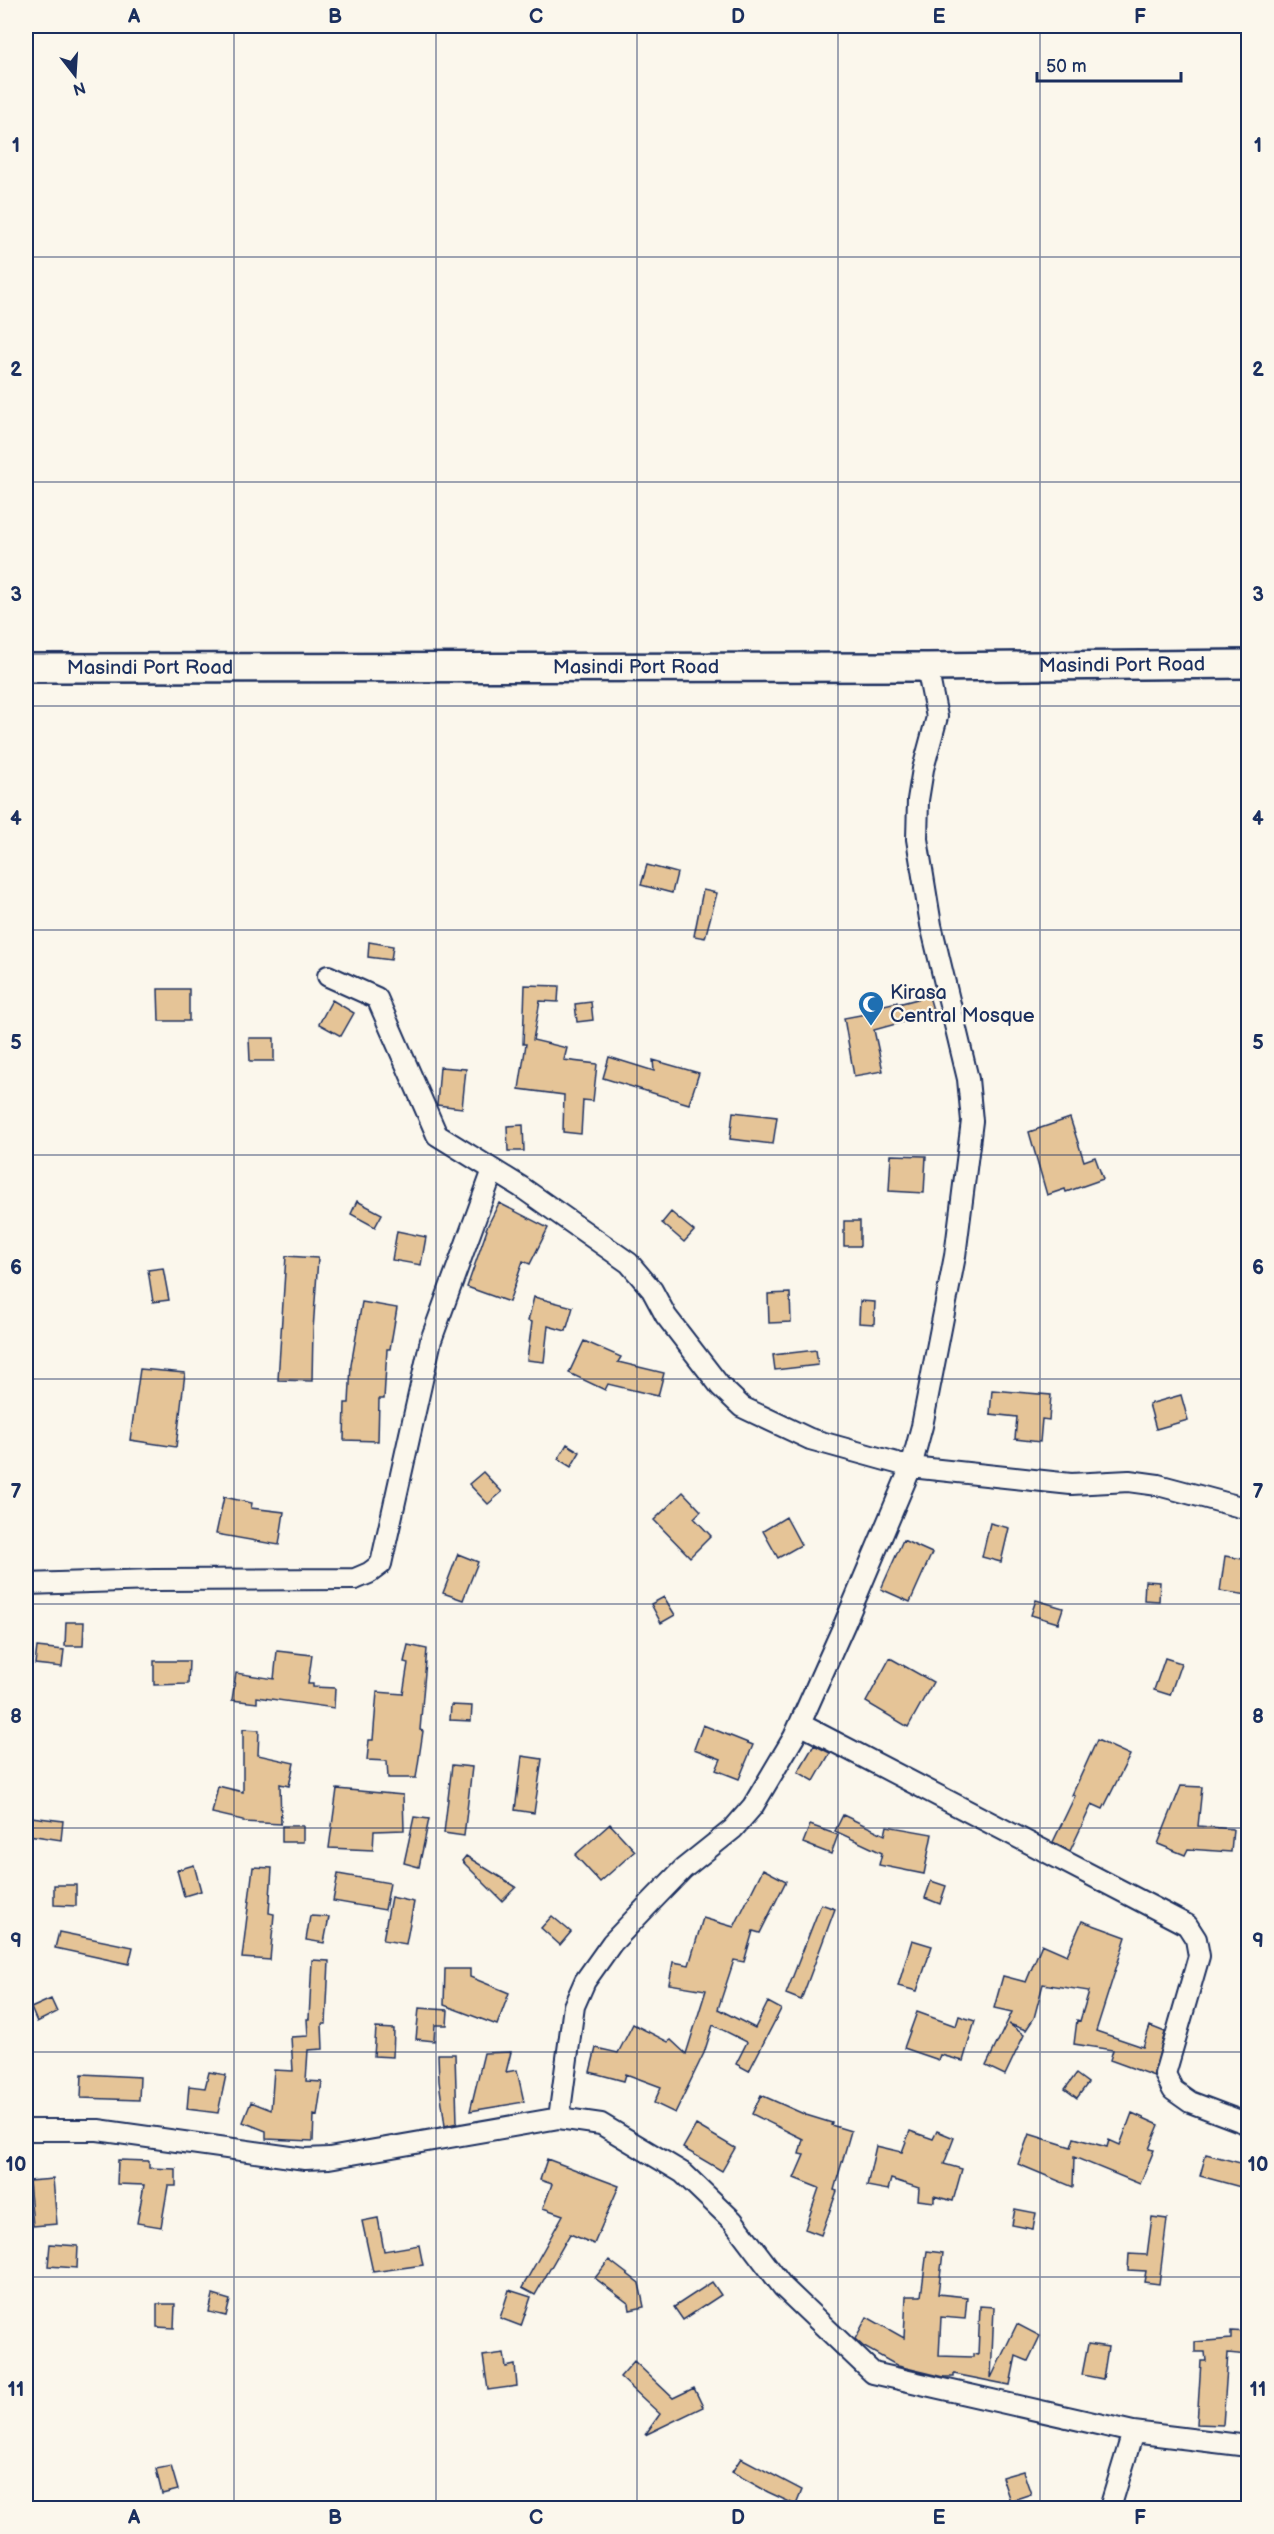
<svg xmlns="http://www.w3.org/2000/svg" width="1274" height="2534" viewBox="0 0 1274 2534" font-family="'Balsamiq Sans',sans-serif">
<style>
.building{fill:#e5c497;stroke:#1b2f5e;stroke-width:1.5}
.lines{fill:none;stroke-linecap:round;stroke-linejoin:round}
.street-casing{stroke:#1b2f5e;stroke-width:24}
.secondary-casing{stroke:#1b2f5e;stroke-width:32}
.street{stroke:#fbf7ec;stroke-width:20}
.secondary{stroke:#fbf7ec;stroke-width:27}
.grid{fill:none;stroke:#1b2f5e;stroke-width:1.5;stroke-opacity:0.55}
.labels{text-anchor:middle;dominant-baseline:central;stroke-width:4.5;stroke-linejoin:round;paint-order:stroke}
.street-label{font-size:20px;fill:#1b2f5e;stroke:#fbf7ec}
.poi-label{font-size:20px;fill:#1b2f5e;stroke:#fbf7ec;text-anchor:start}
.neatline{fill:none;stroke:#1b2f5e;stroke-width:2}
.grid-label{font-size:20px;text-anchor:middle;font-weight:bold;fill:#1b2f5e}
</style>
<rect width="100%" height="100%" fill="#fbf7ec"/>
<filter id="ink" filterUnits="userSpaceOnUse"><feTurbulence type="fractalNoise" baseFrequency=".0167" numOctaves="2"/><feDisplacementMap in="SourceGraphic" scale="12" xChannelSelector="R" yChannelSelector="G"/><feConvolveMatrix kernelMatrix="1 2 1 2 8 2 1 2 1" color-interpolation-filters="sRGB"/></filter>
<g filter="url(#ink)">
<path class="building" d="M647 865 677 873 672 893 641 885Z
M703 890 717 893 705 938 694 936Z
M369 942 393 946 391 960 368 957Z
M525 985 559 986 558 1002 540 1001 533 1040 567 1048 564 1060 597 1064 593 1101 583 1100 581 1134 563 1132 564 1095 519 1089 526 1044H523Z
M158 989H189V1021H159Z
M929 996 933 1010 902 1018 903 1022 874 1030 883 1071 854 1076 844 1018 871 1013 876 1011 875 1007 897 1002 898 1004Z
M332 1000 354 1013 341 1036 319 1024Z
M591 1002 593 1020 577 1022 575 1004Z
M249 1038H274V1061H250Z
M609 1057 654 1071 653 1060 699 1073 689 1104 603 1078Z
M440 1067 466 1069 462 1108 437 1105Z
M733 1112 777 1117 773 1144 730 1139Z
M1070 1118 1084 1161 1095 1157 1103 1179 1066 1192 1065 1189 1047 1195 1029 1132Z
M523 1125 524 1151H508L507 1126Z
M891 1155 926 1156 924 1193 889 1191Z
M357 1201 382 1214 375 1227 351 1214Z
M499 1203 548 1228 530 1264 523 1261 509 1302 467 1287 487 1230 486 1229Z
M671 1212 694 1231 684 1242 662 1223Z
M844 1221H860V1246H844Z
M397 1231 426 1237 421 1265 392 1260Z
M286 1256 318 1258 313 1330 312 1381 278 1380Z
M163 1268 169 1300 153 1302 148 1270Z
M790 1293 791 1322 769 1323 768 1294Z
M534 1297 573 1307 566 1331 548 1326 544 1362 527 1360 532 1322 528 1321Z
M860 1301 875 1302 874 1324 859 1323Z
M362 1302 397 1308 390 1349H387L384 1399H379L378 1441 344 1440 345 1403H349L351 1365Z
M584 1341 621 1357 618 1362 664 1373 658 1396 608 1384 605 1390 569 1373Z
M816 1350 818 1365 775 1370 773 1355Z
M140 1369 185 1373 176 1447 130 1440Z
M992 1390 1051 1395 1049 1420 1042 1419 1040 1442 1015 1439 1017 1417 990 1414Z
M1181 1395 1188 1420 1156 1429 1149 1404Z
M567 1444 580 1452 571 1467 558 1459Z
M483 1472 502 1492 488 1504 469 1484Z
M683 1492 701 1511 694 1518 711 1536 690 1557 654 1520Z
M224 1497 252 1503 251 1508 284 1512 279 1545 216 1534Z
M786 1517 801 1545 778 1558 763 1531Z
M990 1523 1009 1528 1001 1562 982 1557Z
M903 1540 932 1553 910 1602 881 1589Z
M458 1554 478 1562 463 1600 443 1593Z
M1225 1556 1248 1560V1595L1220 1591Z
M1145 1581 1160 1582 1159 1601 1144 1600Z
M664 1597 675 1615 661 1623 651 1604Z
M1036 1600 1063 1608 1058 1623 1031 1615Z
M66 1622H84L83 1646H65Z
M408 1645 427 1649 420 1730 423 1731 416 1778H388L387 1761 367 1760 369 1740H373L377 1692 403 1694 408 1663 404 1662Z
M37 1647 64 1650 62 1667 35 1664Z
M277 1651 312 1655 308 1684H313V1687L335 1688 334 1708 257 1697V1703L232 1700 236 1673 274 1679Z
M890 1658 933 1682 908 1727 866 1702Z
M1165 1658 1181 1663 1170 1695 1154 1690Z
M154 1661H189L188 1684 154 1685Z
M451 1705 472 1706 471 1721 450 1720Z
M703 1725 753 1745 739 1779 716 1770 721 1759 694 1749Z
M243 1729 259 1730 258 1755 294 1763 289 1786 280 1784 281 1824 243 1822V1820L212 1813 218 1786 243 1792Z
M1097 1740 1130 1755 1103 1809 1092 1804 1070 1851 1053 1842 1075 1796 1072 1795Z
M814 1745 830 1753 814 1781 798 1772Z
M522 1756 542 1759 534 1813 515 1810Z
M452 1765 472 1767 464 1836 444 1833Z
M1181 1786 1202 1787 1198 1826 1233 1829 1231 1852 1188 1849 1185 1855 1158 1844Z
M337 1789 403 1795 404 1830 374 1831 373 1850 329 1848Z
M843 1815 885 1835 887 1826 932 1834 924 1874 879 1865 882 1853 835 1831Z
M31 1817 63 1821 61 1840 29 1835Z
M414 1817 429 1819 419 1867 404 1863Z
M610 1824 635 1851 600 1882 575 1855Z
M810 1825 838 1835 831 1854 803 1843Z
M282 1826H303V1842H282Z
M466 1856 516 1887 502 1901 462 1861Z
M194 1865 201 1891 184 1896 177 1870Z
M253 1867 272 1868 269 1913 274 1914 270 1960 242 1958Z
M763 1869 786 1881 760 1933 753 1931 744 1962 734 1960 718 2009 755 2028 768 2002 781 2009 749 2071 736 2064 747 2042 713 2025 704 2053 675 2113 654 2103 661 2087 626 2074 624 2081 590 2072 596 2048 618 2053 633 2024 668 2042 671 2040 686 2054 706 1990 669 1984 673 1962 689 1965 703 1918 734 1927Z
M338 1874 390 1883 385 1910 333 1901Z
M931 1881 946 1886 940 1904 925 1898Z
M54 1885H76V1906L54 1905Z
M391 1897 414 1902 406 1944 383 1940Z
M821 1904 835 1909 801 2000 786 1994Z
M310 1916 329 1917 324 1943 306 1940Z
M552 1916 571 1932 560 1945 541 1928Z
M1082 1921 1126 1937 1096 2031 1143 2047 1150 2026 1165 2032 1154 2076 1110 2060 1113 2050 1074 2044 1077 2020 1080 2021 1089 1991 1043 1984 1034 2018 1026 2030 1009 2024 1024 2035 1005 2075 986 2066 1012 2012 994 2008 1003 1976 1026 1982 1042 1944 1067 1955Z
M59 1932 133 1947 129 1964 55 1948Z
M912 1940 932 1946 917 1991 898 1986Z
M312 1960 329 1961 326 2024H322L323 2049 308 2050 306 2081 322 2082 317 2116 314 2115 313 2141 266 2139V2131L243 2122 251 2102 271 2110 274 2070 293 2071 291 2037 308 2036 307 2019H309Z
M445 1969H470V1977L509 1993 497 2025 444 2005Z
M51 1999 57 2012 37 2022 31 2008Z
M419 2008 448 2010 447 2025H435L434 2041 416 2039Z
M917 2012 956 2026 959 2016 975 2021 963 2061 941 2055 939 2060 904 2048Z
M376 2028 394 2029 393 2057 374 2056Z
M511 2052 506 2072 517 2070 524 2102 470 2111 484 2053Z
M438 2054H455L457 2123 445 2126 439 2081Z
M209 2072 226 2075 218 2113 187 2109 189 2086 205 2088Z
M82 2074 140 2077 139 2100 81 2098Z
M1076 2074 1088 2083 1077 2098 1065 2089Z
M761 2095 806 2115 832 2123 831 2125 851 2131 834 2190 837 2191 821 2235 805 2229 819 2188 794 2178 804 2155 799 2154 803 2139 752 2114Z
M1132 2113 1159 2125 1149 2149 1154 2150 1140 2184 1074 2157 1073 2187 1018 2164 1029 2134 1071 2147 1074 2138 1107 2147 1109 2140 1120 2145Z
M696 2125 735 2148 722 2171 683 2148Z
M910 2131 933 2139 937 2131 954 2138 944 2164 962 2169 953 2201 934 2196V2202L918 2200 919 2188 891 2179 888 2190 867 2186 876 2146 902 2152Z
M1206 2154 1248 2165V2189L1200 2176Z
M547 2159 619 2186 594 2244 570 2234 535 2295 522 2288 563 2215 543 2208 552 2184 540 2180Z
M118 2160 149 2161V2168L176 2169V2186H168L161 2227 137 2223 144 2185 117 2184Z
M53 2179 57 2224 33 2226 29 2181Z
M1015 2209 1036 2213 1033 2229 1012 2225Z
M1152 2217 1167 2219 1159 2284 1144 2282 1146 2271 1128 2270 1129 2254 1147 2255Z
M378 2218 384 2251 419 2245 423 2265 373 2272 362 2221Z
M50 2244 78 2246 77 2268 48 2266Z
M927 2251 943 2253 938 2294 967 2297 965 2319 941 2317 939 2356 973 2357V2354L978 2355 980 2306 994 2307 991 2378 1017 2324 1040 2336 1028 2361 1016 2356 1010 2385 954 2374V2377H944L898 2366 864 2347 855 2339 867 2317 904 2338 906 2296H921Z
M609 2260 639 2283 644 2307 630 2310 629 2304 595 2278Z
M712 2282 721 2295 683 2320 674 2307Z
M509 2290 531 2297 521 2326 500 2318Z
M213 2295 230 2300 226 2316 209 2312Z
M157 2304H175L174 2328 157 2327Z
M1231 2331 1248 2332V2355L1228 2353 1223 2425 1197 2424 1201 2361H1206L1205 2352H1195V2342L1231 2339Z
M1088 2344 1108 2347 1103 2379 1082 2375Z
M504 2353 506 2367 515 2365 517 2386 488 2390 483 2356Z
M634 2361 673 2398 694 2388 703 2407 645 2435 660 2414 620 2377Z
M741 2458 802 2490 796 2505 768 2492 732 2472Z
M171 2466 178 2490 162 2494 156 2469Z
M1023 2471 1031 2494 1010 2501 1002 2477Z"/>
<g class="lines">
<g class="street-casing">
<path id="street" d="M328 976 377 998 437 1135 521 1187 629 1263 652 1290 666 1316 720 1386 742 1407 810 1439 911 1467 1071 1484 1129 1481 1158 1485 1248 1509
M26 1584 154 1580 355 1579 369 1573 381 1564 431 1340 493 1170
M800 1724 1187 1925 1196 1939 1199 1956 1165 2074 1173 2090 1190 2102 1248 2124
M559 2118 574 2006 585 1981 612 1943 650 1903 683 1869 733 1829 753 1806 794 1737 845 1623 911 1467 922 1426 955 1256 972 1121 968 1079 931 925 917 839 918 800 923 769 937 717 927 667
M26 2130H98L305 2159 329 2158 559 2118 601 2124 683 2173 733 2221 783 2287 873 2373 1133 2432 1248 2446
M1110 2508 1133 2432"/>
</g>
<g class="secondary-casing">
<g id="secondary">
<path id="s1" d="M26 668 927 667 1248 664"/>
</g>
</g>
<use href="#street" class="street"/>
<use href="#secondary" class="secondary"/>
</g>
</g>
<path class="grid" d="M234 26V2508M436 26V2508M637 26V2508M838 26V2508M1040 26V2508M26 257H1248M26 482H1248M26 706H1248M26 930H1248M26 1155H1248M26 1379H1248M26 1604H1248M26 1828H1248M26 2052H1248M26 2277H1248"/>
<defs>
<g id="mosque-pin" transform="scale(1.35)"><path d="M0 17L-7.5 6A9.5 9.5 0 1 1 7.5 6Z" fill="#1f6fb2" stroke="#fbf7ec"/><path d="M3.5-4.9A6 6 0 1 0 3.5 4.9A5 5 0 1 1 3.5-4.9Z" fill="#fff"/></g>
</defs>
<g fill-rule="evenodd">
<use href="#mosque-pin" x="871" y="1004"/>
</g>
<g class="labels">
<g class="street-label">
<text stroke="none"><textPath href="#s1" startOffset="1096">Masindi Port Road</textPath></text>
<text stroke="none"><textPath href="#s1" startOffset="124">Masindi Port Road</textPath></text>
<text stroke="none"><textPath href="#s1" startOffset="610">Masindi Port Road</textPath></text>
</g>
<g class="poi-label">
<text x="890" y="993">Kirasa<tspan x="890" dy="23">Central Mosque</tspan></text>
</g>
</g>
<rect width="1274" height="2534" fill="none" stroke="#fbf7ec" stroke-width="66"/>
<g transform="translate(75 75) rotate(163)" stroke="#fbf7ec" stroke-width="4.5" paint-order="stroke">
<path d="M0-4.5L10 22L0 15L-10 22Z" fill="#1b2f5e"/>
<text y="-9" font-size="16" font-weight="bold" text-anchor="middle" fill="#1b2f5e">N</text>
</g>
<path d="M1037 72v9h144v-9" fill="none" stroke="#1b2f5e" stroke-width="3"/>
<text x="1046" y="72" font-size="18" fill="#1b2f5e" stroke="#fbf7ec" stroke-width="4.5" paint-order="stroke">50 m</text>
<rect x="33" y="33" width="1208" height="2468" class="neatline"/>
<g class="grid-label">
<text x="134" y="23">A</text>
<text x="335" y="23">B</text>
<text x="536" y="23">C</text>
<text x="738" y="23">D</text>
<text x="939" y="23">E</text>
<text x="1140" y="23">F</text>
<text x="16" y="152">1</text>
<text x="1258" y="152">1</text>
<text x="16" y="376">2</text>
<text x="1258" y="376">2</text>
<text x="16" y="601">3</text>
<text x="1258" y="601">3</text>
<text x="16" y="825">4</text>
<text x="1258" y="825">4</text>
<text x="16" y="1049">5</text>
<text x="1258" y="1049">5</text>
<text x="16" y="1274">6</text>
<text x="1258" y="1274">6</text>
<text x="16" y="1498">7</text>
<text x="1258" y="1498">7</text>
<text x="16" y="1723">8</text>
<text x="1258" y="1723">8</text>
<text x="16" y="1947">9</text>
<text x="1258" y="1947">9</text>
<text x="16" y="2171">10</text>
<text x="1258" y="2171">10</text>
<text x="16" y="2396">11</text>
<text x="1258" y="2396">11</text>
<text x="134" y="2524">A</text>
<text x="335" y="2524">B</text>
<text x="536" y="2524">C</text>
<text x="738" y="2524">D</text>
<text x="939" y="2524">E</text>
<text x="1140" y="2524">F</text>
</g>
</svg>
